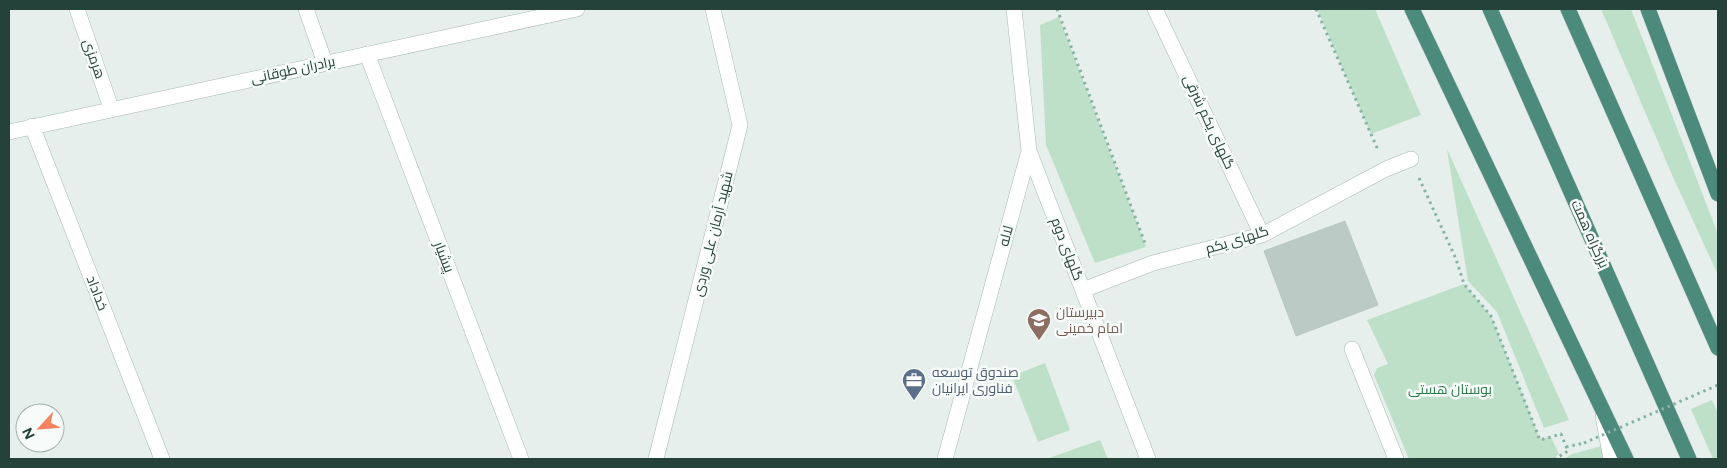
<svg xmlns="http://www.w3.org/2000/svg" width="1727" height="468" viewBox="0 0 1727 468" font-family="Figtree,Cairo,sans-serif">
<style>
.green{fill:#bfe0c8}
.building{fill:#bbcac4;stroke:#b8c9c2}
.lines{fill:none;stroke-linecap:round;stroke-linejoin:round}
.minor-casing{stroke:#a8b8b2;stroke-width:16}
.tertiary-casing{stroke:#a8b8b2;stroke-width:16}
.secondary-casing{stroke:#a4bbb3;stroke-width:16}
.trunk-casing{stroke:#c2cac8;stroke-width:16}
.path{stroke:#86b3a5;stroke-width:3;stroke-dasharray:2.5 4;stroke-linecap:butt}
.minor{stroke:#fff;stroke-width:15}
.tertiary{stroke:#fff;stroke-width:15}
.secondary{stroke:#fff;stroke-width:15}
.trunk{stroke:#4c8a7c;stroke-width:15}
.path-bridge{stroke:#86b3a5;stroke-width:3;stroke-dasharray:2.5 4;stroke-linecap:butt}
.labels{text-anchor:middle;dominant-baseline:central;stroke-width:5;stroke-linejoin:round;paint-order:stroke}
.street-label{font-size:14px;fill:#24423a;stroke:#f7fbf9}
.education-label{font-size:14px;fill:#785e54;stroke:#f7fbf9;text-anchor:start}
.service-label{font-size:14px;fill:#4e5e75;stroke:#f7fbf9;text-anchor:start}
.park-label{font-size:14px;fill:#2d7a4b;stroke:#f7fbf9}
</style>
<rect width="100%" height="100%" fill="#e6efeb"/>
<path class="green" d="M1317 9H1375L1421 115 1371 134Z
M1601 9H1631L1718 234V275L1673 177Z
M1059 17 1146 247 1095 263 1046 145 1040 25Z
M1447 149 1569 420 1544 428 1497 312 1468 281Z
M1464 284 1491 316 1540 439 1551 437 1559 454 1553 459H1409L1374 375 1377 368 1388 364 1367 320Z
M1045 363 1070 430 1038 442 1012 376Z
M1712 400 1718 414V459H1713L1691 409Z
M1100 440 1108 459H1046Z
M1602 446 1605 459H1564L1572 454Z"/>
<path class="building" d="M1345 221 1378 305 1296 336 1264 251Z"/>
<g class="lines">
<g class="minor-casing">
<path id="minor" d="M77 9 111 108
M306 9 325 63
M1155 9 1262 235
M367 54 521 459
M32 126 162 459
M1029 151 1148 459
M1083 290 1153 263 1262 235 1386 169 1411 159
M1352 349 1396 459
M656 459 740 125 713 9
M945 459 1029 151 1014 9"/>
</g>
<g class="tertiary-casing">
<path id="tertiary" d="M9 132 577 9"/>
</g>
<g class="secondary-casing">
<path id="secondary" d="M1603 416 1611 459"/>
</g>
<g class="trunk-casing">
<path id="trunk" d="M1412 9 1626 459
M1490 9 1689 459
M1568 9 1718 348
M1648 9 1718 194"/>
</g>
<path class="path" d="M1057 9 1146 246
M1316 9 1378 150
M1419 178 1456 259 1464 284 1491 316 1540 440 1561 434 1568 451 1555 459
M1566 447 1584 443"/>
<use href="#minor" class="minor"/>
<use href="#tertiary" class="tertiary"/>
<use href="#secondary" class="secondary"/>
<use href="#trunk" class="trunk"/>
<path class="path-bridge" d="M1584 443 1718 385"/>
</g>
<defs>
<g id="school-pin" transform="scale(1.25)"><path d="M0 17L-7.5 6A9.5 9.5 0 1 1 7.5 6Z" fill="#8d6e63" stroke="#f7fbf9"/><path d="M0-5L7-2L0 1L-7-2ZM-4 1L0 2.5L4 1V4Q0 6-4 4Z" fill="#fff"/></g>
<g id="office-pin" transform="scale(1.25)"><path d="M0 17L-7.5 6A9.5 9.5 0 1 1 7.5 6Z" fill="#5c6f8a" stroke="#f7fbf9"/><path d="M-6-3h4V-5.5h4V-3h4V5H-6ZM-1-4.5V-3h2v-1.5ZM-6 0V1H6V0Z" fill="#fff"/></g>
</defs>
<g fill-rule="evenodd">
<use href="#school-pin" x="1039" y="320"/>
<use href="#office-pin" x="914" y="380"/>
</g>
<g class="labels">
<g class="street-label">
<text transform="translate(94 59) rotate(71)">هرمزی</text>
<text transform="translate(293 70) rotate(-12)">برادران طوقانی</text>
<text transform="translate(1209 122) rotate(65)">گلهای یکم شرقی</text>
<text transform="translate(713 234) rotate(-76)">شهید آرمان علی وردی</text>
<text transform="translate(1590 234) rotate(66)">بزرگراه همت</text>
<text transform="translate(1006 236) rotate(-75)">لاله</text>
<text transform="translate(1237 240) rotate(-17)">گلهای یکم</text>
<text transform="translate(1067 249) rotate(69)">گلهای دوم</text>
<text transform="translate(444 257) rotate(69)">پیشیار</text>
<text transform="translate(97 293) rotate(69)">خداداد</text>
</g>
<g class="education-label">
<text x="1056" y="312">دبیرستان<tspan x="1056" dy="16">امام خمینی</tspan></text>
</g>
<g class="service-label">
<text x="932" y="372">صندوق توسعه<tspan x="932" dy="16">فناوری ایرانیان</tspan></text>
</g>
<g class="park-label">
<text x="1450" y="389">بوستان هستی</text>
</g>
</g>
<rect width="1727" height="468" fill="none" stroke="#24423a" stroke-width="20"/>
<g transform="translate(40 428) rotate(244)"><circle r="24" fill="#f7fbf9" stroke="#a3b1ad"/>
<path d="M0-4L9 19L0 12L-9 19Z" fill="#f4845f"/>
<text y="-8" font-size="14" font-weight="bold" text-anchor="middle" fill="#24423a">N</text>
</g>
</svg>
